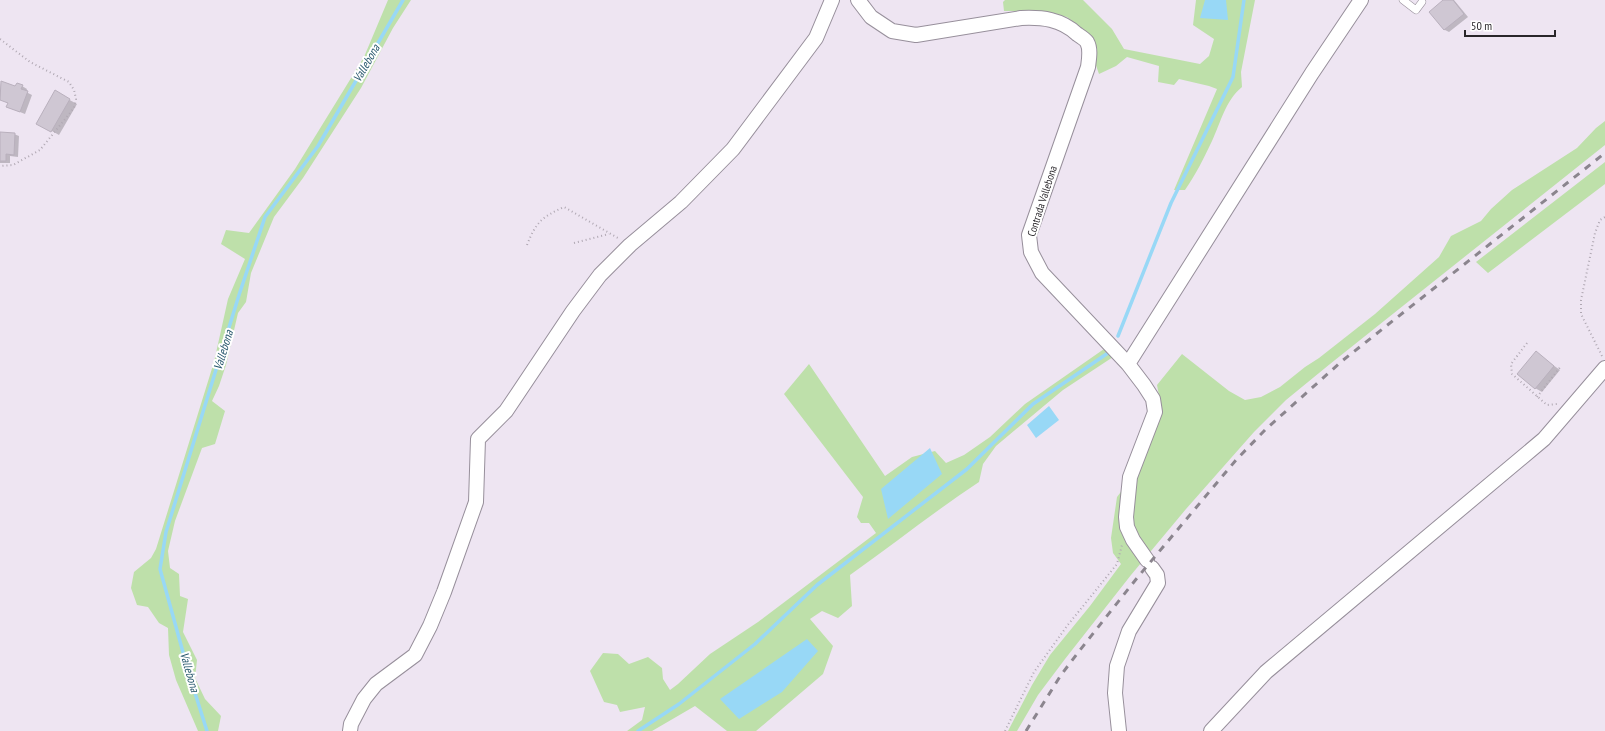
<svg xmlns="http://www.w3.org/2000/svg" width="1605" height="731" viewBox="0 0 1605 731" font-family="'PT Sans Narrow',sans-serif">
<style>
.green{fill:#bee0aa}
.water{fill:#98d8f6}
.shadow{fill:#0003}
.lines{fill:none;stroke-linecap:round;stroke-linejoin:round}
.stream{stroke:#98d8f6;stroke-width:3.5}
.building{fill:#cfc7d3;stroke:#b9b0bd}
.lane-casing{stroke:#978f9b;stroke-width:8}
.street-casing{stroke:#978f9b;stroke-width:16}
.path{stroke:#b0a8b3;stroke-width:2;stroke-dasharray:1 3;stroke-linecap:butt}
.lane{stroke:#fff;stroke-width:7}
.street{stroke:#fff;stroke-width:14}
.rail{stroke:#8b858e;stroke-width:3;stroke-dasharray:7 7;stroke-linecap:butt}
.labels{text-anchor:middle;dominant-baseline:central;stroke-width:4;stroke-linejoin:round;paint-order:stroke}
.street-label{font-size:11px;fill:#29262a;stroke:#fff}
.water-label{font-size:12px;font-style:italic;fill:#26576c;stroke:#fff}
</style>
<rect width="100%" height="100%" fill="#eee5f2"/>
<path class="green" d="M388 0H411L393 28 361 88 303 178 274 217 251 273 246 302 238 313 226 365 219 386 212 401 225 411 215 444 202 448 175 521 168 551 170 568 179 574 180 596 188 599 183 632 197 660 195 678 205 699 221 716 218 731H198L176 680 169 655 168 628 159 623 148 607 137 605 131 588 134 572 151 558 156 549 214 362 228 299 245 259 221 244 226 230 249 233 295 169 364 57Z
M1005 0H1083L1112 29 1124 49 1200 64 1209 56 1214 39 1193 25 1196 0H1255L1241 72 1242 87C1225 101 1221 122 1212 141 1204 158 1196 174 1185 190H1174L1217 89 1209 86 1179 79 1174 85 1158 82 1159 66 1127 57 1116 66 1099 74 1084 31 1067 17 1035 11H1004L1003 2Z
M1605 121V145L1330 364 1286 400 1254 432 1186 509 1131 575 1065 659 1038 695 1017 731H1008L1032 685 1050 655 1090 606 1121 564 1113 553 1111 538 1117 497 1136 472 1161 406 1157 385 1182 354 1229 391 1245 400 1261 397 1280 387 1305 367 1319 358 1375 314 1439 257 1451 236 1481 221 1491 209 1512 190 1577 148 1596 128Z
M1605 162V184L1488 273 1476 262Z
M1104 349 1113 357 1063 390 996 446 983 464 979 482C935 511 894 544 850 575L852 606 838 618 822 611 810 619 833 646 823 674 756 731H727L695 706 652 731H627L642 720 645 707 620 712 617 705 604 702 590 671 603 653 618 654 629 664 648 657 662 668 663 679 670 690 678 684 710 654 758 622 876 533 869 523H861L857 517 863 497 784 394 809 364 885 476 912 457 935 451 946 463 964 455 990 437 1025 404Z"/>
<path class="water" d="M1205 0H1226L1228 20 1200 18Z
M1049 406 1059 420 1036 438 1027 425Z
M930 448 942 474 888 519 881 489Z
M807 639 818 651 782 692 739 719 720 699Z"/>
<path class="shadow" d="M1444 0H1454L1468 17 1449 32 1445 30Z
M1 82 16 88 22 86 27 89 26 92 32 95 25 114 7 107 9 103 0 99Z
M55 92 77 104 59 135 38 123Z
M0 133 14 134 19 136 18 157 10 156V163H0Z
M1536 353 1560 370 1542 392 1535 388Z"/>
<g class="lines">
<path class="stream" d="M1118 336 1171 203 1233 77 1244 0
M207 731 189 674 160 569 166 532 239 295 265 217 318 146 403 0
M638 731 679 704 755 644 817 585 967 469 1033 404 1108 353"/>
</g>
<path class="building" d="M1443 0H1453L1464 14 1444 30 1429 12Z
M1 81 15 86 17 83 23 85 21 89 28 91 20 112 6 107 8 103 0 100Z
M55 90 70 99 51 132 36 124Z
M0 132 15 133 14 155 6 154V161H0Z
M1536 351 1554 366 1535 389 1517 374Z"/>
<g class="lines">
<g class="lane-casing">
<path id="lane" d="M1403 0 1416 10 1422 2"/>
</g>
<g class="street-casing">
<path id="street" d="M858 0 871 17 892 31 916 35 1021 18C1042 17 1061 19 1077 34 1080 36 1085 39 1087 42 1091 49 1089 59 1088 67L1029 235 1031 252 1042 273 1128 364 1144 385 1153 399 1155 412 1130 477 1126 517 1127 527 1133 540 1147 560
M1128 364 1312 73 1361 0
M350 731 351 724 364 699 376 684 415 655 430 626 444 592 476 502 478 439 506 411 573 311 600 275 630 245 681 202 733 149 816 38 832 0
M1119 731 1115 693 1117 666 1129 631 1158 583 1157 575 1152 568
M1211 731 1266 672 1544 439 1605 368"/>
</g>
<path class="path" d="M0 39 30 62 69 82 74 90 76 99 74 108 40 150 13 165 0 166
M574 243 609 234
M527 245C536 222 542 217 564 207L618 238
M1527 343 1511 364 1512 374 1547 405 1557 404
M1602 356 1581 314V300L1595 233 1600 220 1605 217
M1537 397 1561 366
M1005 731 1034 672 1067 626 1117 564 1122 545"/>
<use href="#lane" class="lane"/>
<use href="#street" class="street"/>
<path class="rail" d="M1026 731 1061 675 1080 650 1137 578 1236 460 1266 429 1342 361 1605 153"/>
</g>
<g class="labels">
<g class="street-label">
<text transform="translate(1042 201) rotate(-72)">Contrada Vallebona</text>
</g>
<g class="water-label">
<text transform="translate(366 63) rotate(-60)">Vallebona</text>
<text transform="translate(223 350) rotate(-73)">Vallebona</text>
<text transform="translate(190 672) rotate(74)">Vallebona</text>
</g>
</g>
<path d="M1465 30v6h90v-6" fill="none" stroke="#29262a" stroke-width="2"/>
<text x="1471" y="30" font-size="12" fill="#29262a" stroke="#ffffff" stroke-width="3" paint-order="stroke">50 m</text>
</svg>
